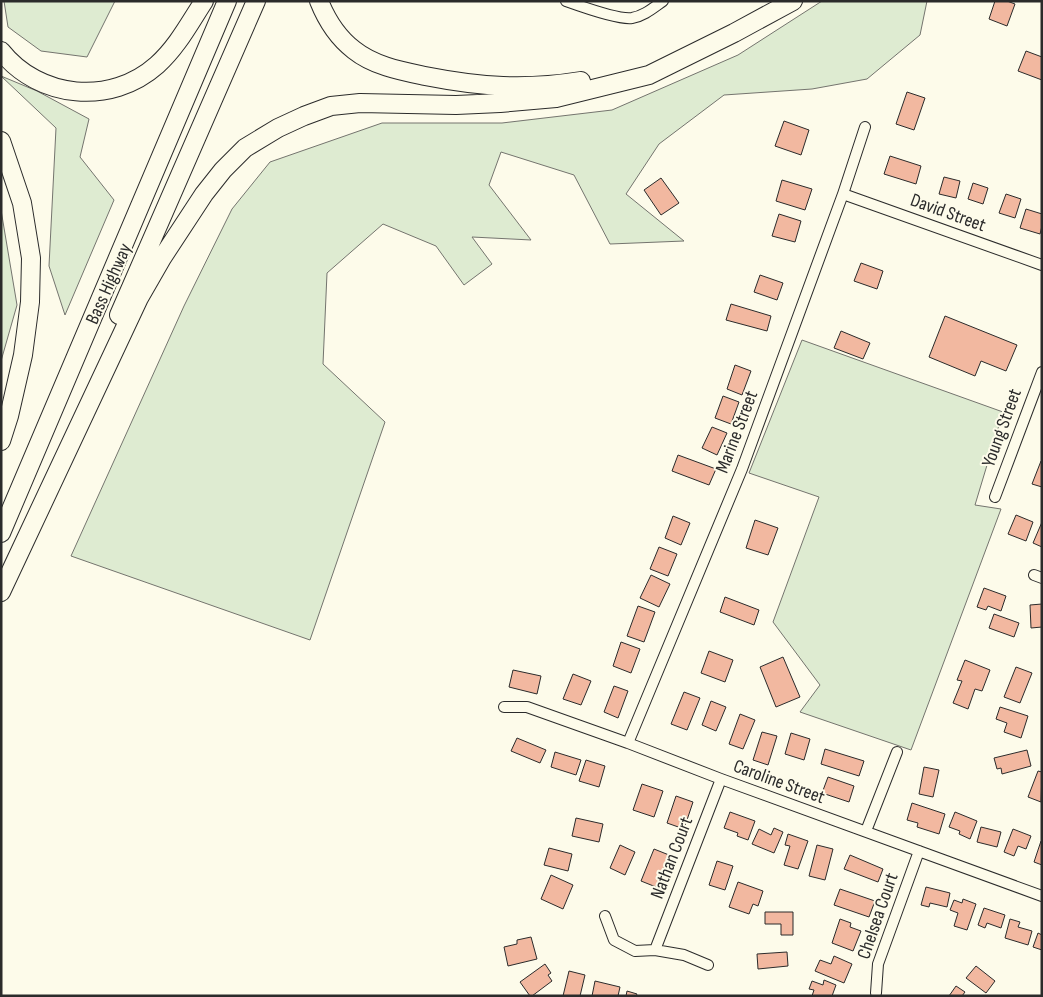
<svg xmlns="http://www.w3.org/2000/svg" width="1043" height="997" viewBox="0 0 1043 997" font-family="'Sofia Sans Condensed',sans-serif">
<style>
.green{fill:#deebd1;stroke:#74746e}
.building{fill:#f2b8a0;stroke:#2b2b2b}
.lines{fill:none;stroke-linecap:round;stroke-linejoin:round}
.street-casing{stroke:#2b2b2b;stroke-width:12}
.highway-casing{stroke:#2b2b2b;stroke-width:20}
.street{stroke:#fdfbea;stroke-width:10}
.highway{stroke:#fdfbea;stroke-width:18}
.labels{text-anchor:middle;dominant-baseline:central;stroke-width:4;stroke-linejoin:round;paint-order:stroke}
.street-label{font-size:19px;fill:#2b2b2b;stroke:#fdfbea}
</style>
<rect width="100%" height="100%" fill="#fdfbea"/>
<path class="green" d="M4 1H115L87 57 41 51 8 27Z
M822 1H927L920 35 867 79 812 89 724 95 659 144 626 194 684 241 610 244 574 175 501 152 489 185 531 240 472 237 492 264 464 285 436 246 383 224 327 273 323 364 385 422 310 640 71 556 184 306 232 209 270 162 382 123H502L612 110 738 55Z
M1 76 37 91 89 119 80 157 114 200 65 315 49 266 56 128Z
M1 210 17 305 1 361Z
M802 340 1003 412 975 505 1001 509 911 750 800 712 820 685 773 622 819 497 749 473Z"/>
<path class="building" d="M995 1H1007L1015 4 1007 26 989 19Z
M1026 51 1042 57V80L1018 71Z
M907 92 925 98 914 130 896 124Z
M784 121 809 130 801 155 775 146Z
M890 156 921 166 916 184 884 174Z
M944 177 960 181 956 198 939 194Z
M661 178 679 203 661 215 644 190Z
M782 180 812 189 805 210 776 201Z
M973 183 988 188 983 204 968 199Z
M1006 194 1021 199 1015 218 999 213Z
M1026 209 1042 214V226L1040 234 1020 228Z
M779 214 801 221 795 242 772 236Z
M861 263 883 271 877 289 854 281Z
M760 275 783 283 777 300 754 292Z
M731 304 771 316 767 331 726 320Z
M945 316 1017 345 1006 371 981 361 975 376 929 357Z
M841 331 870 343 863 359 834 348Z
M735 365 751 371 742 395 727 389Z
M723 396 739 402 731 424 715 418Z
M712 427 727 433 717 455 702 448Z
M678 455 716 469 709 485 672 471Z
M1041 461H1042V487L1032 484Z
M1016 515 1033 522 1026 541 1008 534Z
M673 516 690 523 681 545 665 538Z
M755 520 778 528 768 555 746 548Z
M1042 522V547L1033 543Z
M659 547 677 554 668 576 650 569Z
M651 575 670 584 659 607 640 598Z
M984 588 1006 596 1001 611 988 606 986 610 977 607Z
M725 597 759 610 754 625 720 612Z
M1042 604V627L1031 628 1030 605Z
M638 606 655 612 644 642 627 636Z
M994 614 1019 623 1014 637 989 628Z
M621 642 640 649 631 673 613 666Z
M709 651 733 660 725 682 701 673Z
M783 657 800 697 776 707 760 667Z
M965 660 990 670 982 691 975 689 968 709 953 703 962 681 957 680Z
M1016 667 1032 673 1020 703 1004 697Z
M513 670 541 676 537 694 509 687Z
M573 674 591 681 581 705 563 699Z
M614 686 628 691 618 718 604 712Z
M684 692 700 698 687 730 671 724Z
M711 701 726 707 716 731 702 725Z
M1000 707 1028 716 1021 738 1004 732 1007 723 996 719Z
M740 714 755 720 743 749 729 744Z
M762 732 777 736 768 765 753 760Z
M791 733 810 739 804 760 785 754Z
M517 738 546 750 540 763 511 751Z
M825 749 864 761 859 776 821 764Z
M1027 750 1031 766 1002 774 1001 768 997 769 994 758Z
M555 752 581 760 576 775 551 767Z
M586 760 605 766 599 787 579 781Z
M924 767 939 770 933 797 919 794Z
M1038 771 1042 772 1041 802 1028 797Z
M828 777 854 786 849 802 822 793Z
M642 784 663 791 654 817 633 810Z
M676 796 693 802 684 829 667 823Z
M912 803 945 814 939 834 917 827 918 823 907 820Z
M730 812 755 821 748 840 737 836 738 833 724 828Z
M955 812 977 821 970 839 959 834 960 831 949 827Z
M576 818 603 824 599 842 572 836Z
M981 827 1001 832 997 847 977 842Z
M774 828 783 832 774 853 752 844 759 829 771 835Z
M1013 829 1031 836 1026 849 1018 846 1014 856 1004 852Z
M788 834 808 841 798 869 784 865 790 846 785 845Z
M1041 841 1042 842V865L1034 862Z
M620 845 635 852 625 875 610 868Z
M817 845 833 849 825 880 809 876Z
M549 848 572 854 568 871 544 865Z
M654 849 669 855 656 887 641 881Z
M850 855 883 869 878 882 844 869Z
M717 861 733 866 725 890 709 885Z
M551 875 573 885 563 909 541 899Z
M738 882 763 891 758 906 753 904 749 914 729 907Z
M926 887 950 893 947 907 930 903 929 907 921 905Z
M840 889 875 901 869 917 834 905Z
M963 899 976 904 967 930 954 926 958 913 950 910 954 900 962 903Z
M984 908 1005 915 1001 928 987 923 985 928 978 925Z
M765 912H793V935H781V924H765Z
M840 919 851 923 850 927 861 931 853 951 832 943Z
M1010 919 1020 922 1018 927 1032 931 1028 945 1005 938Z
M1038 933 1042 935V950L1033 947Z
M531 937 537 959 508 966 504 947 517 944V940Z
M787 952 788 966 758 969 757 954Z
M834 956 852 964 844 983 815 971 820 960 831 964Z
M545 964 551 973 548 975 552 981 532 996H530L520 982Z
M976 966 995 981 986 993 966 978Z
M569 971 585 975 580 996H563Z
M824 980 836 985 832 996H812L814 990 809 989 812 981 823 985Z
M595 981 620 987 618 996H592Z
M956 986 965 992 962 996H949Z
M627 991 637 994 636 996H626Z"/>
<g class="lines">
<g class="street-casing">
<path id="street" d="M566 1C580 6 618 20 632 18 644 16 653 8 663 1
M843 194 1042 265
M995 497 1042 372
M1034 575 1042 578
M504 707H527L628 743 721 779 1042 896
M628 743 742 469 843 194 865 127
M866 831 897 752
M605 916 614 940 635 951 655 950 684 955 708 965
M655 950 721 779
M876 993 878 964 919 851"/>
</g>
<g class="highway-casing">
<path id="highway" d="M319 1C327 21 337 37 354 50 374 66 401 71 425 76 481 87 525 90 581 81
M1 51C39 99 111 106 157 65 177 47 189 24 204 1
M1 141 22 203 31 258 30 302 23 355 9 416 1 441
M119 315 256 1
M1 533 227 1
M1 592 139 298 162 258 204 194 223 170 245 148 278 128 304 116 331 106 360 103 456 105 500 103 556 98 649 75 734 33 793 1"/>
</g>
<use href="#street" class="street"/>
<use href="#highway" class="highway"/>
</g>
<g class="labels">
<g class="street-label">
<text transform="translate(948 213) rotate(20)">David Street</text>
<text transform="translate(109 284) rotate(-66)">Bass Highway</text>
<text transform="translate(1002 428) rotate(-70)">Young Street</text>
<text transform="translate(737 432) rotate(-69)">Marine Street</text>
<text transform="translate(779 782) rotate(20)">Caroline Street</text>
<text transform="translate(672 858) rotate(-69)">Nathan Court</text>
<text transform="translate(878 916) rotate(-71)">Chelsea Court</text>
</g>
</g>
<rect width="1043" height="997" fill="none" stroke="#2b2b2b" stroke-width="5"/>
</svg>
